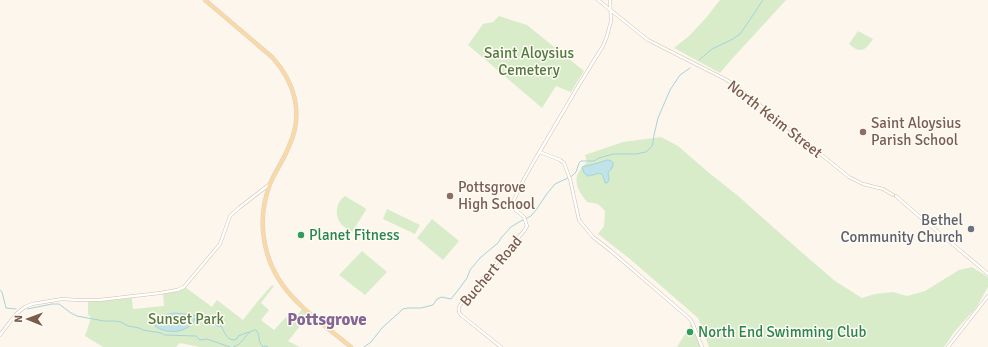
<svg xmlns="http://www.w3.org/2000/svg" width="988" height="347" viewBox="0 0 988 347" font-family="Signika,sans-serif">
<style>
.green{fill:#d8ecc9}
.water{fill:#bfe3e8;stroke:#a5d3da}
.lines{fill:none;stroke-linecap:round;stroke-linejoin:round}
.stream{stroke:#a5d3da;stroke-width:1}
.minor-casing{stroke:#d1beb0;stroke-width:3.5}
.major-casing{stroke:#dad1cd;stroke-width:4.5}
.minor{stroke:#fff;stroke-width:2.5}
.major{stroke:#fbd9a5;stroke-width:3.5}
.education-dot{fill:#8d6e63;stroke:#fffaf3;stroke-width:1.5}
.worship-dot{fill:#6b7280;stroke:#fffaf3;stroke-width:1.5}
.leisure-dot{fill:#2e9e5b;stroke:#fffaf3;stroke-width:1.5}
.labels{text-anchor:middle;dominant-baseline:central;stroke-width:3;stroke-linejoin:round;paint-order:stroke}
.park-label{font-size:15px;fill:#537a41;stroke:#fffaf3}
.street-label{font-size:15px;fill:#7a5c4d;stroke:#fffaf3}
.education-label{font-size:15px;fill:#785e54;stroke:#fffaf3;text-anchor:start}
.worship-label{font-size:15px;fill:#5b616d;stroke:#fffaf3;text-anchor:end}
.leisure-label{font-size:15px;fill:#27864d;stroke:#fffaf3;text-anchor:start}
.quarter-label{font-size:17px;font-weight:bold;fill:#846695;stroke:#fffaf3}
</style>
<rect width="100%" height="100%" fill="#fdf6ec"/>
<path class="green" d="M720 0H786L731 60 720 73 674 48 689 36 705 19Z
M499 16 527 25 584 71 571 92 556 86 542 108 468 45 483 24 493 22Z
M858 31 873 39C865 51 860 54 849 44Z
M661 137 678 146 708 172 737 195 791 243 835 281 862 298 875 294 893 292 907 296 925 291 959 270 972 267 988 277V287L976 308 955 331 944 347H709L698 318 630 259 598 234 604 226 605 211 598 204 587 202C575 187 571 177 587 162L585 155 623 142Z
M345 196 365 208 366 210 352 232C348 230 344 227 341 224 334 215 336 202 345 196Z
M387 209 420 225 415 234 383 219Z
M432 219 459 241 443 260 417 238Z
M362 251 387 272 365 295 339 275Z
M272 285 274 286 261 303 269 310 261 320 274 330 286 317 292 322 302 309 309 315 288 341 300 347H200L180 343 176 347H103L85 336 91 318 88 314V301H100L132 298 133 309 164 306 163 294 175 292 185 287 212 307 217 300 243 320 258 301Z
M691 324 701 347H677Z"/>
<path class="water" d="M607 160C618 161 612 168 608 173L609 179 608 182 607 183H605C602 168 598 175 588 176L584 173 582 167 598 163Z
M175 313C182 314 190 313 195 319 189 333 167 335 155 326L156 320 160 316Z"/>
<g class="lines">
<path class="stream" d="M699 60 712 49 733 39 741 33 763 0
M0 290 2 292 6 308 16 309
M27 309 52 304H59L71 313 77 316 104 321H115L121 322 128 326 139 328 143 330 161 333 165 335 196 336 200 340 207 339 230 347
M192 316 202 314 208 319 214 321 215 324 217 326H221C225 332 225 338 233 340L237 339 238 336 249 332
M233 347C235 346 239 345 240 343 245 339 248 330 256 330 261 336 257 341 263 347L265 346 268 347
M364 347 371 342 382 328 403 309 408 308H421L433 305 437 299 442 297 451 299 459 289 467 278 470 270 480 258 493 247 498 243 501 238 511 227 519 222 531 216 536 210 546 195 555 184 572 176 576 172 579 163 581 161H594L599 158 613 154H636L646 152 652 146 653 142 654 135 658 118 670 90 680 75 690 68"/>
<g class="minor-casing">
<path id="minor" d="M598 0 648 40 725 79 736 86 849 177 863 184 883 189 893 195
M540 152 560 160 564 163 570 179 579 220 593 237 611 251 689 318 692 322 702 347
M896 196C926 223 958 248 988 274
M0 335 16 314 25 307 32 304 62 299 78 300H99L160 293 177 290 184 287 189 281 220 244 230 216 240 207 270 184
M501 347 461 315C458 311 458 309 460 305L524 231 527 226 524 217 511 206 523 181 533 163 580 83 603 46 607 36 611 21 610 0
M948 347 988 296"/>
</g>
<g class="major-casing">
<path id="major" d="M205 0 272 57C295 82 304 114 289 146 284 160 275 171 270 184 258 215 261 250 278 278 294 305 327 327 351 347"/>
</g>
<use href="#minor" class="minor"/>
<use href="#major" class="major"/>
</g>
<g class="education-dot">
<circle cx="863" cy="132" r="4"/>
<circle cx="450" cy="196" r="4"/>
</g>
<circle class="worship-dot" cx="971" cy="229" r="4"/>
<g class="leisure-dot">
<circle cx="301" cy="235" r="4"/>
<circle cx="690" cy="332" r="4"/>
</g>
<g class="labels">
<g class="park-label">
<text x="529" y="53">Saint Aloysius<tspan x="529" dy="17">Cemetery</tspan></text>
<text x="186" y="319">Sunset Park</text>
</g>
<g class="street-label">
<text transform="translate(775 119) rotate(38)">North Keim Street</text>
<text transform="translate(491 271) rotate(-50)">Buchert Road</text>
</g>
<g class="education-label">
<text x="871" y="123">Saint Aloysius<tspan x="871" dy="17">Parish School</tspan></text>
<text x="458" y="187">Pottsgrove<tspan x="458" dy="17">High School</tspan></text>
</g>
<g class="worship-label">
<text x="963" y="220">Bethel<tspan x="963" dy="17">Community Church</tspan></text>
</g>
<g class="leisure-label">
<text x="309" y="235">Planet Fitness</text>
<text x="698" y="332">North End Swimming Club</text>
</g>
<g class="quarter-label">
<text x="327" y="319">Pottsgrove</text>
</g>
</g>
<g transform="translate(28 319) rotate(271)" stroke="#fffaf3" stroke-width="3" paint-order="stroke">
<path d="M0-3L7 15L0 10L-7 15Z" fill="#7a5c4d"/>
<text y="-6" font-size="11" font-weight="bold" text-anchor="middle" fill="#7a5c4d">N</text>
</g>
</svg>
